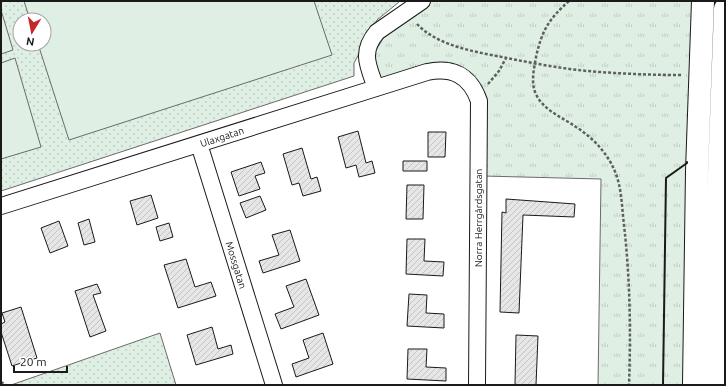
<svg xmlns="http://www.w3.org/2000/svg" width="726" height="386" viewBox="0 0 726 386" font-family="Ubuntu,sans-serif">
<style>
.grass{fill:url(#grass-tufts);stroke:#6a6a6a}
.park{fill:url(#park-dots);stroke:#6a6a6a;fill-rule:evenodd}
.pitch{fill:#e0efe3;stroke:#6a6a6a}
.building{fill:url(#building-hatch);stroke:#1a1a1a}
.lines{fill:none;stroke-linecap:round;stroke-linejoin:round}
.street-casing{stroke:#1a1a1a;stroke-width:18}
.highway-casing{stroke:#1a1a1a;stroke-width:24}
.path{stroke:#5f5f5f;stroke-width:2.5;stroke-dasharray:3 2;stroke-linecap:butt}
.street{stroke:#fff;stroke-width:16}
.highway{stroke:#fff;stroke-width:22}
.wall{stroke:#1a1a1a;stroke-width:2}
.labels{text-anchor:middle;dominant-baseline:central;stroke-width:3;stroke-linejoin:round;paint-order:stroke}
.street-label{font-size:10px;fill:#1a1a1a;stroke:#fff}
</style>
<defs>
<pattern id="grass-tufts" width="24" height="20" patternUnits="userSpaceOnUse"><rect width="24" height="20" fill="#e0efe3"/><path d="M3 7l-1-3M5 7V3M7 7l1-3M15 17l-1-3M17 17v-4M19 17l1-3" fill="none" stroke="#c0ccc2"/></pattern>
<pattern id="park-dots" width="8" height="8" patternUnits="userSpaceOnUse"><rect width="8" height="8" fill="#e0efe3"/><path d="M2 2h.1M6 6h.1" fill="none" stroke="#c0ccc2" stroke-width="1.8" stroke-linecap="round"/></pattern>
<pattern id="building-hatch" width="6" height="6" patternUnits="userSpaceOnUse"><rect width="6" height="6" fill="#e6e6e6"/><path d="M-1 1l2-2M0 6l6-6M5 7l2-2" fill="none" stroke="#c5c5c5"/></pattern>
</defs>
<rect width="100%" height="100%" fill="#fff"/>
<path class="grass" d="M429 1H725V385H598L601 179 483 176 484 100 456 72 370 95 373 55 389 29Z"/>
<path class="park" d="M1 1H399V2L377 20 354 63V76L1 191ZM20 20H44V44H20Z
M160 333 176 385H11Z"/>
<path class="pitch" d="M24 1H314L332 55 69 140 38 44H44V20H30Z
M1 10 13 50 1 54Z
M15 58 41 147 1 159V63Z"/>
<path class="building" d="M358 131 366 163 372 161 375 173 359 177 356 165 346 168 338 137Z
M428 132H446L445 157H428Z
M302 148 311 179 317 177 321 191 303 196 299 183 292 185 283 154Z
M403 161H427V171H403Z
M261 162 265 173 255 176 260 189 239 196 231 172Z
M407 185H424L423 219H406Z
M151 195 158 218 137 225 130 201Z
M260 196 266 210 246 218 240 203Z
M506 199 575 204 574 217 523 215 519 313 500 312 502 212 506 213Z
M89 219 95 242 84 245 78 223Z
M59 221 68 246 50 253 41 228Z
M169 223 173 237 160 241 156 227Z
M290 230 300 261 263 273 259 261 279 255 272 235Z
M407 239H425L424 261 444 262 443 276 406 274Z
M186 259 195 287 211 282 216 296 178 308 164 265Z
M306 279 319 315 281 329 275 314 294 307 286 286Z
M97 284 101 293 93 295 106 331 90 337 75 291Z
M409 294 427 295 426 313 444 314V328L407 326Z
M21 307 37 358 12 366 1 332V324L5 322 2 313Z
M212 327 218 349 231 345 233 354 196 365 187 335Z
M323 333 333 364 296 377 292 364 309 358 303 340Z
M516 335 538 336 536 385H515Z
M408 349H427L426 367 446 368V381L407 379Z"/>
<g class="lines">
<g class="street-casing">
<path id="street" d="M376 88C368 66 360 52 377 32L422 1
M199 144 274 385
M1 206 427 72C452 67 470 75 479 101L477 385"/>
</g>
<g class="highway-casing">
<path id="highway" d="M694 385 697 171 703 1
M716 385 719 173 725 9"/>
</g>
<path class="path" d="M569 1C549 19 542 30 536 57 534 69 531 81 535 92 542 110 562 117 576 127 595 139 610 156 617 177 622 193 622 209 624 225 630 278 631 332 629 385
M417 24C439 47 477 52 507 58 537 64 568 70 600 72 627 74 654 75 682 75
M488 84 499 71 506 58
M1 382 6 385"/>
<use href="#street" class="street"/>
<use href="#highway" class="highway"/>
<path class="wall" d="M663 385 666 178 687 163V162"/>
</g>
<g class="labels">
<g class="street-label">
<text transform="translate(222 137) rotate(-18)">Ulaxgatan</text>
<text transform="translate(478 218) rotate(-90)">Norra Herrgårdsgatan</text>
<text transform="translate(236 265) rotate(73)">Mossgatan</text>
</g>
</g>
<rect width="726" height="386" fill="none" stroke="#1a1a1a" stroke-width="4"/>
<g transform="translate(32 32) rotate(190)"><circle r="19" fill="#ffffff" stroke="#a3a3a3"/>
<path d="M0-3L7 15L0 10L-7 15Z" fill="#c62828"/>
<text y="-6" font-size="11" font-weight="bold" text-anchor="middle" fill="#1a1a1a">N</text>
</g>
<path d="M14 366v6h53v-6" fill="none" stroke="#1a1a1a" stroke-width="2"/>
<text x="20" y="366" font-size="12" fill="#1a1a1a" stroke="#ffffff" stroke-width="3" paint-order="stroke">20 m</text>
</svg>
